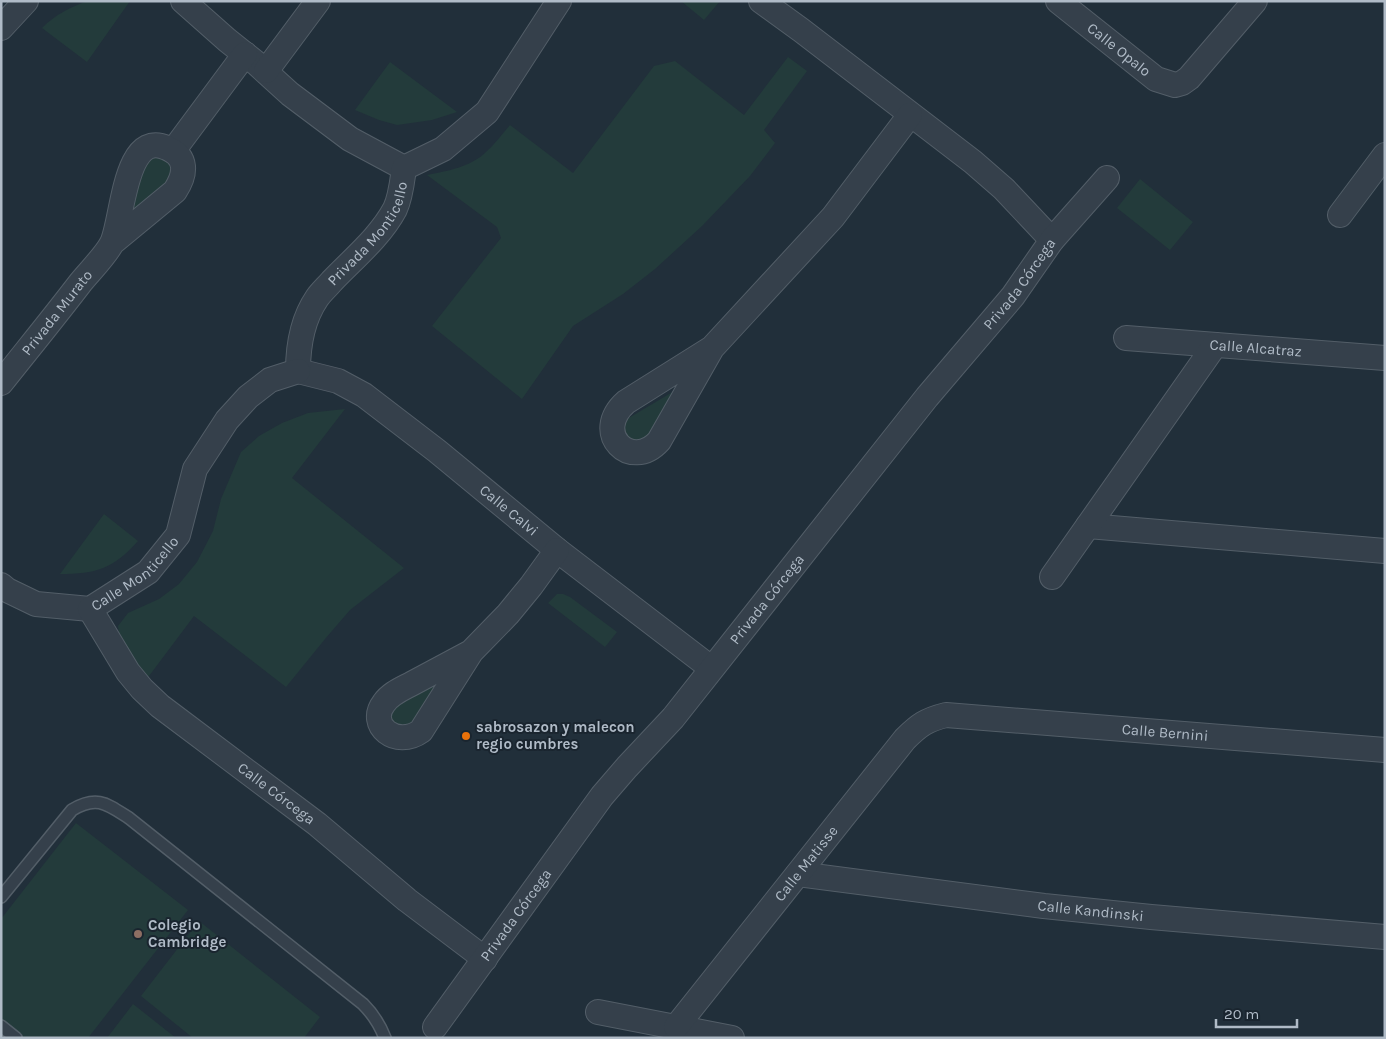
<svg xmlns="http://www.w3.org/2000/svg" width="1386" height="1039" viewBox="0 0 1386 1039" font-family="Karla,sans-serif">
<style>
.green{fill:#233b3b}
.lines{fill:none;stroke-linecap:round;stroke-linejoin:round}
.lane-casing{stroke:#535e68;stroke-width:14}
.street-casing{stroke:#535e68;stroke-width:26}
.lane{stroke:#35404b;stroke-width:11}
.street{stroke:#35404b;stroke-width:24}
.food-dot{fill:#e8710a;stroke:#1a252f;stroke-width:2}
.education-dot{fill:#8d6e63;stroke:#1a252f;stroke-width:2}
.labels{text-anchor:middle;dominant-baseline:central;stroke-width:4;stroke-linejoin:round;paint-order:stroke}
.street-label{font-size:15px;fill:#b0bbc7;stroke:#1a252f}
.poi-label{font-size:15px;font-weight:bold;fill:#b0bbc7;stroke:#1a252f;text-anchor:start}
</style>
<rect width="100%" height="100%" fill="#212f3a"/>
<path class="green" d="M88 1H130L87 62 42 28C55 15 70 7 88 1Z
M681 1H720L704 20Z
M788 57 807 71 764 130 775 143 750 176 702 226 655 269 623 294 573 326 522 399 432 326 501 238 497 227 427 175C447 171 471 167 486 152 495 144 502 134 510 125L573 173 654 66 675 61 744 115Z
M390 62 457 112 432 120 397 125 379 120 355 110Z
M157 157 166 158 176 174 146 212H127L145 162Z
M1140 179 1193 222 1170 250 1117 208Z
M676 390 662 432 632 446 623 428 627 419Z
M345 409 292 478 404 568 350 610 325 639 286 687 194 616 146 680 120 641 118 626 128 613 159 599 179 584 197 562 213 531 221 499 241 452 259 436 282 423 308 413Z
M104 514 138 541C113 569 96 574 60 574Z
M557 594H563L570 597 617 632 605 647 548 603Z
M451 679 420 727 399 733 390 716C400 698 432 686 451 679Z
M76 823 188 910 88 1038H24L1 1020V919Z
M199 921 320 1017 304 1038H193L141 996Z
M133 1004 176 1038H107Z"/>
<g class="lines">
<g class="lane-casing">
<path id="lane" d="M1 897 72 810C97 795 107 804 129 818L363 1004C373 1014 380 1025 385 1038
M1 1026 16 1038"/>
</g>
<g class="street-casing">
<g id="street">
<path d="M183 1 227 40 256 63 290 94 350 139 404 168"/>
<path d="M761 1 801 30 973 162 1004 189 1052 240"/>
<path id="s1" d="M1058 1 1156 79 1175 85 1182 83 1189 78 1255 1"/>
<path d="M1 28 26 1"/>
<path d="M266 71 318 1"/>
<path d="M173 151 245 54"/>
<path d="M1340 215 1385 155"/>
<path id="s2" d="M1126 338 1385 358"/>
<path d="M712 348 626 402C591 433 631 472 659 441L712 348 833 217 910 115"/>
<path id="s3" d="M298 371 338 381 364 395 437 451 557 550 711 668"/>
<path id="s4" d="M298 371C298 345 302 320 317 298 321 292 327 287 332 281 353 259 380 237 395 209 401 196 402 182 404 168L443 149 487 112 559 1"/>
<path id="s5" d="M1 383C28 349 55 316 81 282 90 271 106 255 112 243 123 221 124 128 167 148 188 157 186 174 175 191L112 243"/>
<path d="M1088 526 1385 551"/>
<path d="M1052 577 1215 345"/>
<path id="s6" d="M1 585 7 590 36 604 90 609 148 572 178 535 195 469 227 420 248 397 270 380 298 371"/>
<path id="s7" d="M90 609 128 672 142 689 160 706 317 824 407 900 485 959"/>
<path d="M471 652C452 662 432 673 413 683 402 689 391 693 384 703 367 725 396 749 421 731L471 652 508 614 531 586 557 550"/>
<path id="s8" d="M798 874 1044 906 1151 917 1385 937"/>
<path d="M598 1012 732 1038"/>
<path id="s9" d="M435 1027 602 796 627 767 673 718 927 397 1013 296 1052 240 1107 178"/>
<path id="s10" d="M676 1027 905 739C919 725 926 720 946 715L1385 750"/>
</g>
</g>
<use href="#lane" class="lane"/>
<use href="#street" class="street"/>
</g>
<circle class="food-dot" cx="466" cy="736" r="5"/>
<circle class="education-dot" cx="138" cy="934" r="5"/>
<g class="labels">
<g class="street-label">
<text stroke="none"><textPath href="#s1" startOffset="78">Calle Opalo</textPath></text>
<text stroke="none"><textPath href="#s4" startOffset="160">Privada Monticello</textPath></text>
<text stroke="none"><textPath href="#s9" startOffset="946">Privada Córcega</textPath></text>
<text stroke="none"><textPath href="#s5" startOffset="90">Privada Murato</textPath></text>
<text stroke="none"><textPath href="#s2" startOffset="130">Calle Alcatraz</textPath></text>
<text stroke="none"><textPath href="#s3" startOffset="256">Calle Calvi</textPath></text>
<text stroke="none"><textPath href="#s6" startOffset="152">Calle Monticello</textPath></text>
<text stroke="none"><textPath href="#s9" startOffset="542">Privada Córcega</textPath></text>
<text stroke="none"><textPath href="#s10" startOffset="636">Calle Bernini</textPath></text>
<text stroke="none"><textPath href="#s7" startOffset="266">Calle Córcega</textPath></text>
<text stroke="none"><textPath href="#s10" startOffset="209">Calle Matisse</textPath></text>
<text stroke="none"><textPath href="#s8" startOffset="295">Calle Kandinski</textPath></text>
<text stroke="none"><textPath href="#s9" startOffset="138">Privada Córcega</textPath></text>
</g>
<g class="poi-label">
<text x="476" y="727">sabrosazon y malecon<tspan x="476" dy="17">regio cumbres</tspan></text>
<text x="148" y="925">Colegio<tspan x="148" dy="17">Cambridge</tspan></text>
</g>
</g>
<rect width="1386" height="1039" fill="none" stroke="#b0bbc7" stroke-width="5"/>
<path d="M1216 1019v8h81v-8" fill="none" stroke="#b0bbc7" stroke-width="2.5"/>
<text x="1224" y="1019" font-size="15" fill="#b0bbc7" stroke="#1a252f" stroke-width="4" paint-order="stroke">20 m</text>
</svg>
